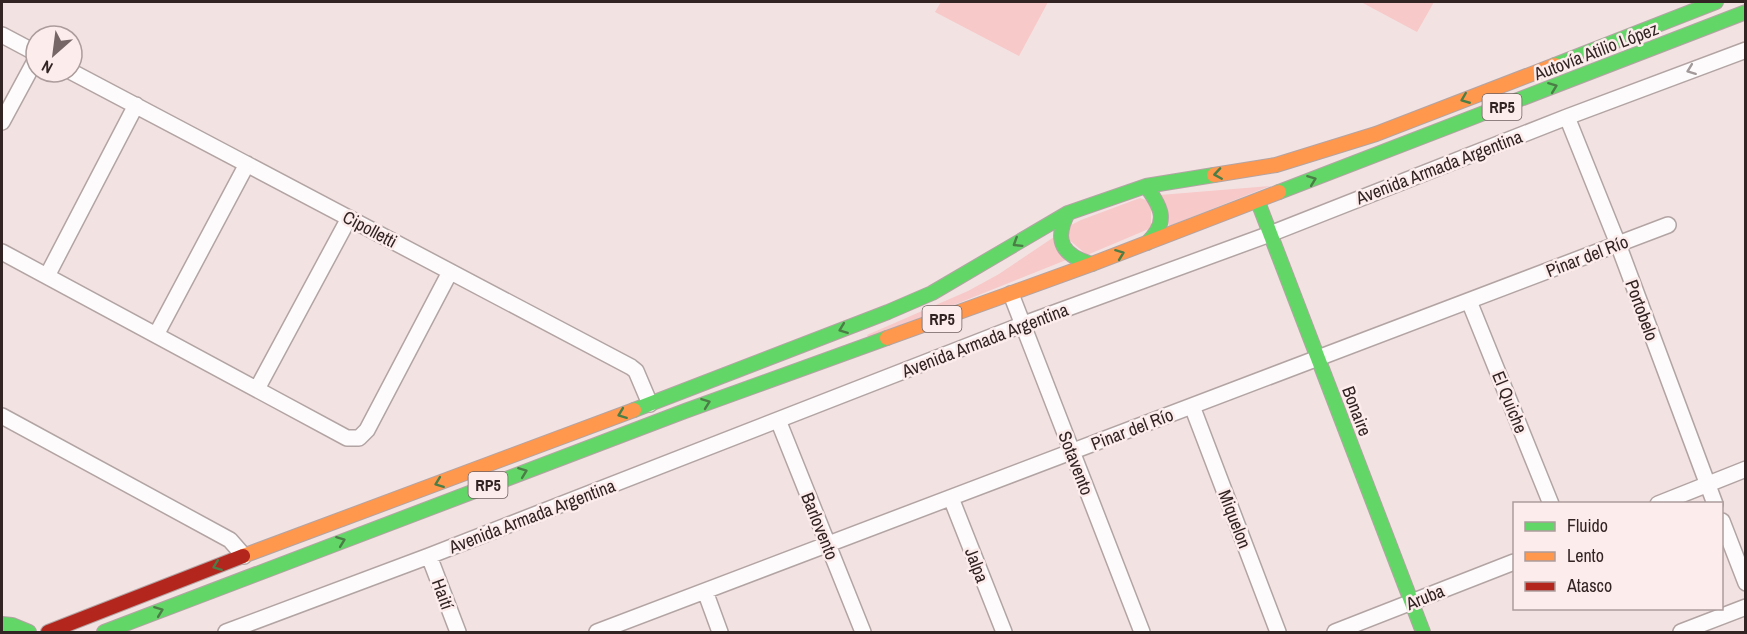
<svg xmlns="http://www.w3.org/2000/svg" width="1747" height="634" viewBox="0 0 1747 634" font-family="'Archivo Narrow',sans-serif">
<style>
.green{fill:#f7c9c9}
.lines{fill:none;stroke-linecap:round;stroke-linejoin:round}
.street-casing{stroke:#b3a4a4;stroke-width:18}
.fast-casing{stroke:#b3a4a4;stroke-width:16}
.slow-casing{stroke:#b3a4a4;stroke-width:16}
.jam-casing{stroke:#b3a4a4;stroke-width:16}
.street{stroke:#fdfbfb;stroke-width:15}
.fast{stroke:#63d668;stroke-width:14}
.slow{stroke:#ff974d;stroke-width:14}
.jam{stroke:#b3261e;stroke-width:14}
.oneway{stroke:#a29a9a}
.oneway2{stroke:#4b7d46}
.labels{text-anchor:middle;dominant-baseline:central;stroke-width:5;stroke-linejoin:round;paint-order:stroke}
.shield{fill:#fdecec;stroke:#706060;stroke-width:1.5}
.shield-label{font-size:16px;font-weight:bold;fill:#332424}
.street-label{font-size:18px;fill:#332424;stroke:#fdecec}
</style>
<rect width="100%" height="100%" fill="#f3e2e2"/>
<path class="green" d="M941 2H1048L1019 56 935 12Z
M1361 2H1434L1417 32Z
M1270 186 1169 226 1160 195Z
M1140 198 1151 202V228L1087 255 1067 238 1071 225 1081 220Z
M1054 237 1066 260 869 339 867 335 968 291 999 274Z"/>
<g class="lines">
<g class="street-casing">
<path id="street" d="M2 35 36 53
M72 72 631 367 636 371 650 404
M1567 117 1618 244 1715 504
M2 122 36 59
M2 252 347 438H359L367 430 450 272
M47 276 136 105
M1011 294 1142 632
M1469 301 1551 504
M156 335 247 164
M257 389 349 218
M1192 406 1278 632
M2 416 230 540 244 556
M778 420 863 632
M951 498 1004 632
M1658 504 1746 469
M1722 521 1746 583
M429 556 458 632
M705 591 720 632
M226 632 429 556 1024 324 1270 234 1567 117 1746 50
M597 632 1668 225
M1335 632 1514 562
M1681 632 1746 607"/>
</g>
<g class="fast-casing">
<path id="fast" d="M1555 65 1716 2
M1146 186C1162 208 1169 222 1147 243
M1279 192 1746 12
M1258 202 1423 632
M1068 213C1053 241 1063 256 1092 264
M634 410 888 312 932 293 1068 213 1146 186 1214 175
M2 624 12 625 29 632
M104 632 685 411 887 338"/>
</g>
<g class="slow-casing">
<path id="slow" d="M1214 175 1276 165 1376 134 1555 65
M887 338 1092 264 1279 192
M243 556 634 410"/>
</g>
<g class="jam-casing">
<path id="jam" d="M48 632 243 556"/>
</g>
<use href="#street" class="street"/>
<use href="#fast" class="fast"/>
<use href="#slow" class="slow"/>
<use href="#jam" class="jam"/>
</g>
<defs><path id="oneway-chevron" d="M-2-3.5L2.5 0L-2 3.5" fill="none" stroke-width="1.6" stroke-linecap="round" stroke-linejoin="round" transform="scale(1.5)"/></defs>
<use class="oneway" href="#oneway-chevron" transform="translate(1691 70) rotate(159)"/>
<g class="oneway2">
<use href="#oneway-chevron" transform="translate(1553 87) rotate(-21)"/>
<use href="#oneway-chevron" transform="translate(1465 99) rotate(158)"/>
<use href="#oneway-chevron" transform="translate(1218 174) rotate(171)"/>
<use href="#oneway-chevron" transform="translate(1312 180) rotate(-21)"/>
<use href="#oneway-chevron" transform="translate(1017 243) rotate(148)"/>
<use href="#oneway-chevron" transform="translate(1120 254) rotate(-21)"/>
<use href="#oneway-chevron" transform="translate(843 329) rotate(159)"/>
<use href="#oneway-chevron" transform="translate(706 403) rotate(-20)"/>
<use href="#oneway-chevron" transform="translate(622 414) rotate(159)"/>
<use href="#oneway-chevron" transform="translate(523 472) rotate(-21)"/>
<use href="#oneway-chevron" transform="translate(439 483) rotate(159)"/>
<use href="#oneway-chevron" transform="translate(341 541) rotate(-21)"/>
<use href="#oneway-chevron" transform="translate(217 566) rotate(159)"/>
<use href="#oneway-chevron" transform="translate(159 611) rotate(-21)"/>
</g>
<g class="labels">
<g class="shield">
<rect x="1482.5" y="94" width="39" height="26" rx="4.5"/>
<rect x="922.5" y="306" width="39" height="26" rx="4.5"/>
<rect x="468.5" y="472" width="39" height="26" rx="4.5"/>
</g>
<g class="shield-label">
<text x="1502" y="107">RP5</text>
<text x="942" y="319">RP5</text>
<text x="488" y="485">RP5</text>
</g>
<g class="street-label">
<text transform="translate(1596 51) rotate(-21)">Autovía Atilio López</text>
<text transform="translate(1439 167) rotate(-21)">Avenida Armada Argentina</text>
<text transform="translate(370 229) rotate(28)">Cipolletti</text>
<text transform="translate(1587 256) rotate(-21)">Pinar del Río</text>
<text transform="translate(1642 310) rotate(70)">Portobelo</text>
<text transform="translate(985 340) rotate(-21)">Avenida Armada Argentina</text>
<text transform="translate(1510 402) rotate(68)">El Quiche</text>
<text transform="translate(1357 411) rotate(69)">Bonaire</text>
<text transform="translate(1132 429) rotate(-21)">Pinar del Río</text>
<text transform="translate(1076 463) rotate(69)">Sotavento</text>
<text transform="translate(532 516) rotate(-21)">Avenida Armada Argentina</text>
<text transform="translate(1235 519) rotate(69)">Miquelon</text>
<text transform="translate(820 526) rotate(68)">Barlovento</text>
<text transform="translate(977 565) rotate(69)">Jalpa</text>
<text transform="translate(443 594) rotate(70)">Haití</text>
<text transform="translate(1425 597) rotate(-22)">Aruba</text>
</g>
</g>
<rect width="1747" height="634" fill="none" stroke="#332424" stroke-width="6"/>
<rect x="1513" y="502" width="210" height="108" fill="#fdecec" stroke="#ac9c9c" stroke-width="1.5"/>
<rect x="1525" y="522" width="30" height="9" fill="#63d668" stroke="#ac9c9c" stroke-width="1.5"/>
<text x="1567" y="532" font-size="18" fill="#332424">Fluido</text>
<rect x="1525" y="552" width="30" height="9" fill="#ff974d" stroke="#ac9c9c" stroke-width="1.5"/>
<text x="1567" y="562" font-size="18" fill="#332424">Lento</text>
<rect x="1525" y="582" width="30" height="9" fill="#b3261e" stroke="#ac9c9c" stroke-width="1.5"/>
<text x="1567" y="592" font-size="18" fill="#332424">Atasco</text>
<g transform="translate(54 54) rotate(208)"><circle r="28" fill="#fdecec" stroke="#ac9c9c" stroke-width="1.5"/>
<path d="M0-4.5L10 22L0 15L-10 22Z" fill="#766666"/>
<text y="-9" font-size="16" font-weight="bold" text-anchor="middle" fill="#332424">N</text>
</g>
</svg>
